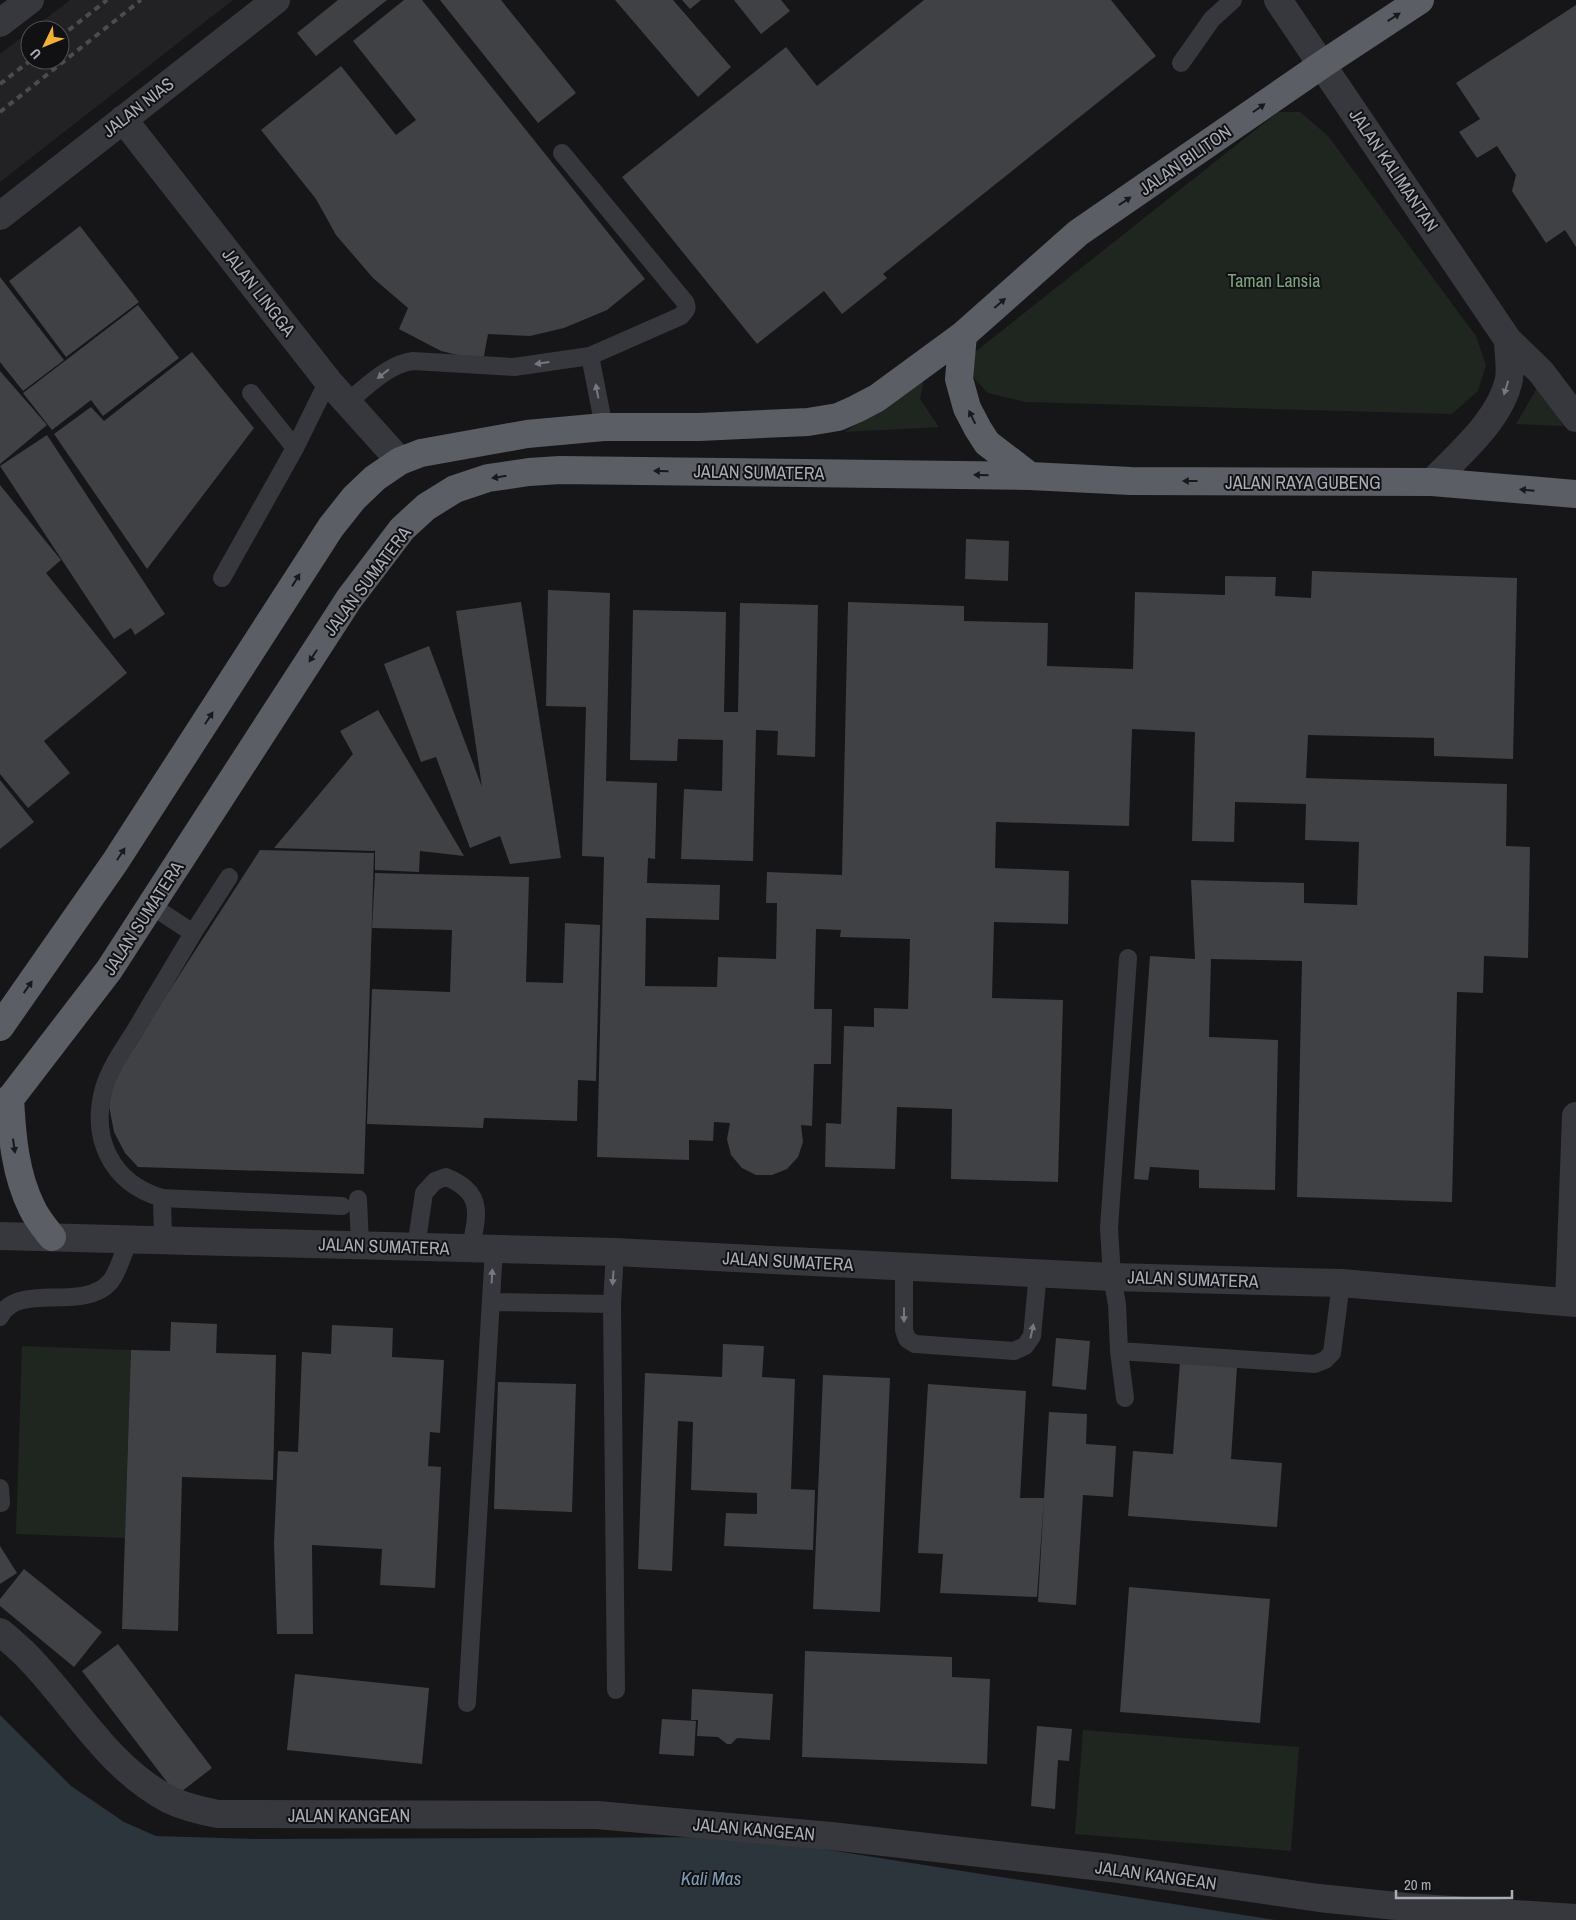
<svg xmlns="http://www.w3.org/2000/svg" width="1576" height="1920" viewBox="0 0 1576 1920" font-family="'Archivo Narrow',sans-serif">
<style>
.built{fill:#222225}
.green{fill:#1e261f}
.water{fill:#2c353c}
.building{fill:#404145}
.lines{fill:none;stroke-linecap:round;stroke-linejoin:round}
.service{stroke:#37383d;stroke-width:18}
.minor{stroke:#37383d;stroke-width:28}
.tertiary{stroke:#37383d;stroke-width:28}
.trunk{stroke:#5b5e65;stroke-width:28}
.rail{stroke:#4a4c52;stroke-width:4;stroke-dasharray:6 5;stroke-linecap:butt}
.oneway{fill:#18191b}
.oneway2{fill:#757881}
.labels{text-anchor:middle;dominant-baseline:central;stroke-width:4;stroke-linejoin:round;paint-order:stroke}
.street-label{font-size:18px;fill:#a8adb8;stroke:#111113}
.park-label{font-size:18px;fill:#7fa381;stroke:#111113}
.water-label{font-size:19px;font-style:italic;fill:#7f9bb3;stroke:#111113}
</style>
<rect width="100%" height="100%" fill="#161618"/>
<path class="built" d="M70 0H233L0 182V54L30 31V60H60V30H31Z"/>
<path class="green" d="M1278 112H1300L1328 136 1476 336 1486 365 1478 391 1452 414 1025 402 988 393 970 374 975 352Z
M925 374 920 399 939 427 845 432Z
M1540 383 1563 426 1516 424Z
M22 1346 131 1350 125 1538 16 1534Z
M1083 1730 1299 1747 1291 1851 1075 1834Z"/>
<path class="water" d="M0 1715 71 1786 124 1822 156 1836 255 1839 746 1837 1275 1920H0Z"/>
<path class="building" d="M338 0H387L316 56 297 33Z
M404 0H422L645 279 607 310 564 328 530 336 488 334 483 361 441 351 399 329 408 308 373 278 336 235 316 199 261 130 341 66 396 135 416 120 353 41Z
M440 0H501L576 93 538 123Z
M615 0H673L731 67 698 97Z
M682 0H701L690 9Z
M734 0H781L790 11 761 34Z
M924 0H1111L1156 56 883 274 887 278 842 314 824 291 757 344 622 177 786 47 817 86Z
M1576 5V247L1565 230 1546 243 1512 191 1516 175 1497 146 1477 158 1459 132 1480 119 1456 83Z
M80 226 139 302 66 357 9 281Z
M0 277 64 360 23 391 0 362Z
M138 305 179 358 103 416 91 400 52 430 23 393Z
M192 352 254 428 147 569 54 434 91 407 104 421Z
M0 371 47 425 0 464Z
M47 435 165 614 135 635 131 628 114 639 0 466Z
M0 485 61 560 46 573 127 673 44 741 70 773 28 808 0 774Z
M966 539 1009 541 1008 581 965 579Z
M1312 571 1517 578 1513 759 1434 756V738L1308 735 1306 778 1507 784 1506 846 1530 847 1528 958 1484 956 1483 993 1457 992 1452 1202 1297 1197 1302 961 1211 959 1209 1037 1278 1040 1275 1190 1199 1188V1170L1150 1167 1148 1180 1134 1179 1150 956 1195 959 1191 880 1304 883V903L1357 905 1359 842 1305 840 1306 804 1235 802 1234 842 1192 841 1195 732 1132 729 1129 826 996 822 995 868 1069 871 1068 924 994 922 992 998 1063 1000 1058 1182 951 1179 952 1109 897 1107 895 1169 825 1167 826 1123 841 1124 844 1026 874 1027V1008L908 1009 910 939 840 937 841 930 816 929 814 1009H832L831 1064H814L812 1126 801 1125 803 1142 798 1157 787 1169 772 1175H756L742 1168 731 1155 727 1139 730 1123 714 1122 713 1141 689 1140V1160L597 1157 604 857 582 856 586 707 546 706 548 590 610 593 606 781 657 783 655 859 648 858 647 883 720 885 719 920 646 918 645 986 717 987 718 957 776 959 777 903H766L767 872 842 875 848 602 964 606V621L1048 623 1047 666 1133 669 1135 592 1225 595V576L1276 577 1275 596 1311 598Z
M521 602 561 858 510 864 500 836 470 848 436 757 421 762 384 664 429 646 482 787 456 611Z
M740 603 818 605 815 757 777 755 778 731 756 730 753 861 681 859 684 789 722 791 723 740 678 739 677 761 630 760 633 610 726 612 724 712H738Z
M378 710 464 856 420 851 419 872 375 870V850L374 851 274 848 353 754 340 731Z
M0 780 34 822 0 849Z
M260 850 374 853 364 1174 138 1167 125 1153 114 1132 109 1106 115 1075Z
M375 873 529 877 526 982 563 983 565 923 600 925 596 1081 578 1080 577 1121 484 1118 483 1128 367 1124 372 989 450 992 452 930 372 928Z
M171 1322 217 1324 216 1353 276 1355 273 1480 182 1477 178 1631 122 1629 131 1350 170 1351Z
M332 1325 393 1328 392 1357 444 1360 440 1433 430 1432 428 1466 441 1467 435 1588 380 1585 382 1549 312 1545 313 1634H277L274 1543 278 1451 298 1452 302 1352 331 1354Z
M1056 1338 1090 1341 1086 1390 1052 1386Z
M723 1344 764 1346 762 1377 795 1379 791 1489 815 1490 813 1550 724 1546 726 1513 757 1514V1493L691 1490 693 1422 678 1421 672 1571 638 1569 645 1373 722 1377Z
M1180 1362 1237 1367 1231 1459 1282 1463 1277 1527 1128 1516 1133 1451 1173 1454Z
M823 1375 890 1378 880 1612 813 1609Z
M498 1382 576 1384 572 1512 494 1509Z
M928 1384 1026 1391 1020 1498H1044L1037 1597 940 1593 943 1554 918 1553Z
M1049 1412 1087 1414 1086 1444 1116 1446 1113 1497 1083 1495 1076 1605 1038 1602Z
M0 1546 17 1573 0 1584Z
M24 1569 102 1632 74 1667 0 1606V1599Z
M1129 1587 1270 1599 1260 1723 1120 1712Z
M118 1644 212 1768 177 1795 82 1671Z
M805 1651 952 1657V1677L990 1679 987 1764 802 1757Z
M295 1674 429 1688 422 1764 287 1750Z
M692 1689 773 1694 770 1740 737 1738 731 1744H727L718 1737 697 1736 698 1720H691Z
M662 1719 696 1721 694 1756 659 1754Z
M1037 1726 1072 1729 1069 1761 1058 1760 1055 1809 1031 1806Z"/>
<g class="lines">
<path class="service" d="M1181 63 1212 19 1233 0
M590 356 604 427
M347 402C367 387 388 364 413 361L514 367 590 356 681 316C685 311 689 309 685 302L562 153
M295 448 328 381
M222 578 295 448 251 393
M152 906 193 933C174 966 154 998 135 1031 124 1048 110 1068 104 1088 90 1138 111 1183 162 1198L342 1206
M193 933 229 877
M1128 958 1109 1228 1112 1277 1117 1304 1119 1351 1315 1364 1325 1360 1332 1353 1341 1283
M162 1198 163 1240
M358 1199 360 1246
M416 1247 424 1193 435 1181 446 1177C485 1193 477 1214 471 1248
M615 1252 612 1304 616 1690
M904 1266V1330L907 1339 915 1344 1014 1351 1025 1346 1032 1336 1038 1273
M491 1302 612 1304
M0 1317C17 1281 83 1313 110 1282 118 1273 124 1251 129 1239
M1119 1351 1125 1398
M0 1488 1 1503
M467 1703 494 1249"/>
<path class="minor" d="M1278 0 1508 340 1541 372 1576 418
M0 23 30 0
M123 119 328 381 400 461
M0 216 276 0
M1432 482C1460 453 1501 419 1509 379 1511 367 1508 352 1508 340
M1569 1302 1576 1116
M0 1632C8 1638 15 1645 23 1652 73 1701 106 1767 170 1800 185 1807 202 1811 218 1814L597 1815 831 1836 1111 1868 1319 1898 1406 1907 1576 1918"/>
<path class="tertiary" d="M0 1236 615 1252 1112 1277 1341 1283 1576 1303"/>
<path class="trunk" d="M963 335 959 379 967 408 978 429 987 443 1030 476
M0 1027 115 862 331 527 354 498 375 478 400 461 421 453 527 434 604 427H699L808 422 838 417 856 409 877 398 963 335 1078 233 1323 64 1420 0
M10 1098C12 1136 15 1174 32 1208 37 1219 45 1228 52 1237
M0 1112 109 970 349 599 402 529 426 507 455 489 488 478 529 472 560 470 1030 476 1131 481 1432 482 1576 494"/>
<path class="rail" d="M60 37 107 0
M0 84 31 60
M0 112 141 0"/>
</g>
<defs><path id="oneway-solid" d="M-6-.8H1V-3.2L6.5 0L1 3.2V.8H-6Z" transform="scale(1.25)"/></defs>
<g class="oneway">
<use href="#oneway-solid" transform="translate(1394 17) rotate(-33)"/>
<use href="#oneway-solid" transform="translate(1259 108) rotate(-35)"/>
<use href="#oneway-solid" transform="translate(1125 201) rotate(-34)"/>
<use href="#oneway-solid" transform="translate(1000 303) rotate(-41)"/>
<use href="#oneway-solid" transform="translate(972 417) rotate(-116)"/>
<use href="#oneway-solid" transform="translate(661 471) rotate(-179)"/>
<use href="#oneway-solid" transform="translate(981 475) rotate(-179)"/>
<use href="#oneway-solid" transform="translate(499 477) rotate(171)"/>
<use href="#oneway-solid" transform="translate(1190 481) rotate(-180)"/>
<use href="#oneway-solid" transform="translate(1527 490) rotate(-175)"/>
<use href="#oneway-solid" transform="translate(296 580) rotate(-58)"/>
<use href="#oneway-solid" transform="translate(313 656) rotate(123)"/>
<use href="#oneway-solid" transform="translate(209 718) rotate(-57)"/>
<use href="#oneway-solid" transform="translate(121 854) rotate(-57)"/>
<use href="#oneway-solid" transform="translate(28 987) rotate(-55)"/>
<use href="#oneway-solid" transform="translate(14 1146) rotate(82)"/>
</g>
<g class="oneway2">
<use href="#oneway-solid" transform="translate(542 363) rotate(172)"/>
<use href="#oneway-solid" transform="translate(383 374) rotate(142)"/>
<use href="#oneway-solid" transform="translate(1506 388) rotate(107)"/>
<use href="#oneway-solid" transform="translate(597 391) rotate(-101)"/>
<use href="#oneway-solid" transform="translate(492 1276) rotate(-87)"/>
<use href="#oneway-solid" transform="translate(613 1278) rotate(94)"/>
<use href="#oneway-solid" transform="translate(904 1315) rotate(90)"/>
<use href="#oneway-solid" transform="translate(1032 1331) rotate(-78)"/>
</g>
<g class="labels">
<g class="street-label">
<text transform="translate(138 107) rotate(-38)">JALAN NIAS</text>
<text transform="translate(1185 160) rotate(-35)">JALAN BILITON</text>
<text transform="translate(1394 170) rotate(56)">JALAN KALIMANTAN</text>
<text transform="translate(259 292) rotate(52)">JALAN LINGGA</text>
<text transform="translate(759 472) rotate(1)">JALAN SUMATERA</text>
<text x="1303" y="482">JALAN RAYA GUBENG</text>
<text transform="translate(367 581) rotate(-53)">JALAN SUMATERA</text>
<text transform="translate(143 918) rotate(-57)">JALAN SUMATERA</text>
<text transform="translate(384 1246) rotate(2)">JALAN SUMATERA</text>
<text transform="translate(788 1261) rotate(3)">JALAN SUMATERA</text>
<text transform="translate(1193 1279) rotate(2)">JALAN SUMATERA</text>
<text x="349" y="1815">JALAN KANGEAN</text>
<text transform="translate(754 1829) rotate(5)">JALAN KANGEAN</text>
<text transform="translate(1156 1875) rotate(8)">JALAN KANGEAN</text>
</g>
<g class="park-label">
<text x="1274" y="280">Taman Lansia</text>
</g>
<g class="water-label">
<text x="711" y="1878">Kali Mas</text>
</g>
</g>
<g transform="translate(45 45) rotate(227)"><circle r="24" fill="#111113" stroke="#4d4f55"/>
<path d="M0-4L9 19L0 12L-9 19Z" fill="#f2b134"/>
<text y="-8" font-size="14" font-weight="bold" text-anchor="middle" fill="#a8adb8">U</text>
</g>
<path d="M1396 1890v8h116v-8" fill="none" stroke="#a8adb8" stroke-width="2.5"/>
<text x="1404" y="1890" font-size="15" fill="#a8adb8" stroke="#111113" stroke-width="4" paint-order="stroke">20 m</text>
</svg>
